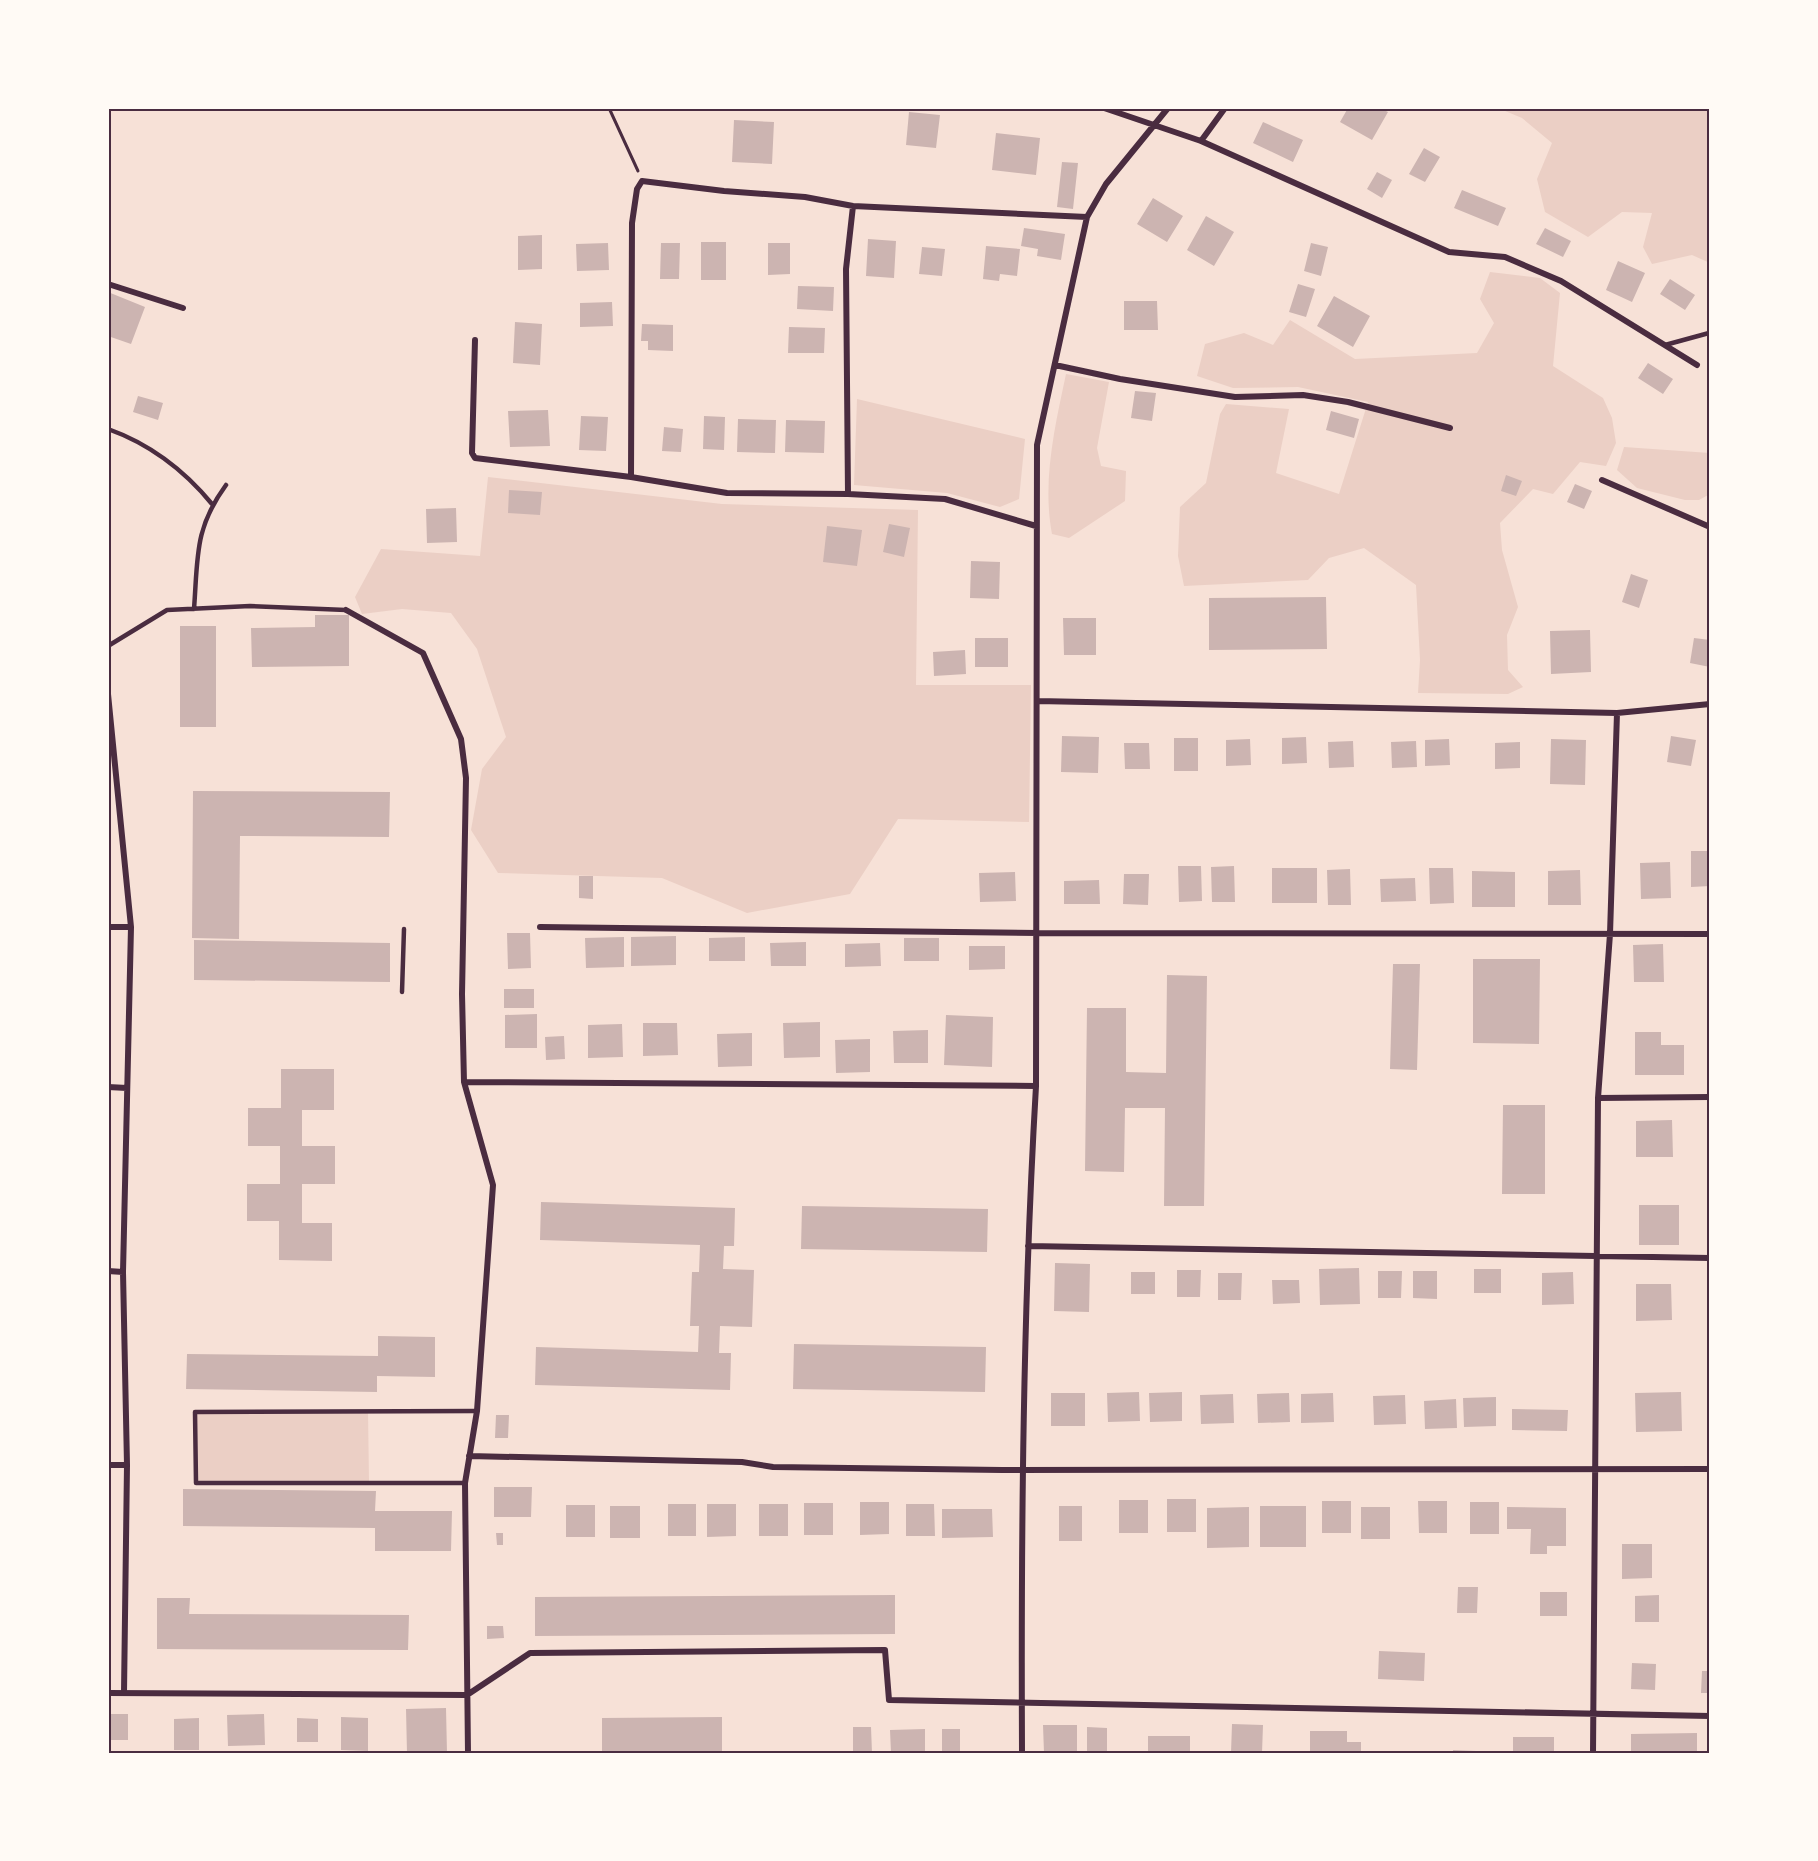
<svg xmlns="http://www.w3.org/2000/svg" width="1818" height="1861" viewBox="0 0 1818 1861" font-family="Helvetica,sans-serif">
<style>
.green{fill:#ebcfc5}
.building{fill:#ccb4b1}
.lines{fill:none;stroke-linecap:round;stroke-linejoin:round}
.path{stroke:#4a2c40;stroke-width:3}
.service{stroke:#4a2c40;stroke-width:4.5}
.minor{stroke:#4a2c40;stroke-width:6}
.neatline{fill:none;stroke:#4a2c40;stroke-width:2}
</style>
<rect width="100%" height="100%" fill="#f7e1d7"/>
<path class="green" d="M1498 108H1710V263L1692 255 1652 264 1643 247 1652 213 1622 212 1588 237 1545 212 1537 179 1552 143 1522 118Z
M1490 272 1540 278 1560 293 1553 366 1603 398 1612 418 1616 443 1606 466 1580 462 1553 494 1533 489 1500 523 1502 550 1518 607 1507 635 1508 670 1523 687 1508 694 1418 693 1420 660 1416 585 1364 548 1329 558 1308 580 1184 586 1178 556 1180 507 1206 483 1220 414 1226 404 1289 409 1276 473 1339 494 1368 402 1298 387 1233 388 1197 376 1205 344 1244 333 1273 345 1290 320 1355 359 1477 353 1494 323 1480 299Z
M1066 374 1109 382 1097 448 1101 466 1126 471 1125 501 1069 538 1052 534C1042 481 1055 426 1066 374Z
M857 399 1025 439 1019 499 1000 507 947 493 854 485Z
M1624 447 1710 453V494L1699 500H1685L1637 488 1617 470Z
M488 477 722 504 918 510 916 685H1031L1029 822 898 819 850 894 747 913 662 878 498 873 471 830 482 769 506 737 477 649 451 613 402 609 362 614 355 597 381 549 480 556Z
M368 1411 369 1482 196 1483 195 1412Z"/>
<path class="building" d="M1348 108H1380L1388 112 1372 140 1340 122Z
M909 112 940 115 936 148 906 145Z
M734 120 774 122 772 164 732 162Z
M1263 122 1303 140 1293 162 1253 143Z
M996 133 1040 138 1036 175 992 170Z
M1424 148 1440 157 1425 182 1409 174Z
M1062 162 1078 163 1073 209 1057 207Z
M1377 172 1392 180 1382 198 1367 189Z
M1462 190 1506 208 1498 226 1454 208Z
M1153 198 1183 216 1167 242 1137 224Z
M1206 216 1234 232 1214 266 1187 250Z
M1024 228 1065 234 1061 260 1037 256 1038 249 1021 246Z
M1545 228 1571 241 1563 257 1536 244Z
M542 235V269L518 270V236Z
M868 239 896 241 894 278 866 276Z
M701 242H726V280H701Z
M608 243 609 270 577 271 576 244Z
M661 243H680L679 279H660Z
M768 243H790V274L768 275Z
M1311 243 1328 247 1321 276 1304 271Z
M986 246 1020 249 1017 276 1000 274 999 281 983 279Z
M922 247 945 249 942 276 919 274Z
M1618 261 1645 273 1632 302 1606 290Z
M1670 279 1695 295 1685 310 1660 294Z
M1298 284 1315 289 1306 317 1289 312Z
M798 286 834 287 833 311 797 309Z
M108 292 145 307 131 344 108 336Z
M1334 296 1370 316 1353 347 1317 326Z
M1124 301H1157L1158 330H1124Z
M612 302 613 326 580 327V303Z
M515 322 542 324 540 365 513 363Z
M642 324 673 325V351L648 350V341H641Z
M789 327 825 328 824 353H788Z
M1648 363 1673 379 1663 394 1638 378Z
M1135 391 1156 393 1152 421 1131 418Z
M138 396 163 403 158 420 133 412Z
M548 410 550 446 510 447 508 411Z
M1331 411 1359 419 1354 438 1326 430Z
M581 416 608 417 606 451 579 450Z
M704 416 725 417 724 450 703 449Z
M738 419 776 420 775 453 737 452Z
M786 420 825 421 824 453 785 452Z
M664 427 683 429 681 452 662 451Z
M1506 475 1522 481 1516 496 1501 491Z
M1575 484 1592 491 1584 509 1567 502Z
M509 490 542 492 540 515 508 513Z
M456 508 457 542 427 543 426 509Z
M889 524 910 528 904 557 883 552Z
M827 526 862 530 857 566 823 562Z
M971 561 1000 562 999 599 970 598Z
M1631 574 1648 580 1639 608 1622 602Z
M1326 597 1327 649 1209 650V598Z
M315 615H349V666L252 667 251 628 315 627Z
M1063 618H1096V655H1064Z
M180 626H216V727H180Z
M1590 630 1591 672 1551 674 1550 631Z
M975 638H1008V667H975Z
M1694 638 1710 640V667L1690 663Z
M965 650 966 674 934 676 933 652Z
M1062 736 1099 737 1098 773 1061 772Z
M1671 736 1696 740 1691 766 1667 762Z
M1306 737 1307 763 1282 764V738Z
M1174 738H1198V771H1174Z
M1250 739 1251 765 1226 766V740Z
M1449 739 1450 765 1425 766V740Z
M1551 739 1586 740 1585 785 1550 784Z
M1353 741 1354 767 1329 768 1328 742Z
M1416 741 1417 767 1392 768 1391 742Z
M1520 742V768L1495 769V743Z
M1124 743H1149L1150 769H1125Z
M193 791 390 792 389 837 240 836 239 939 192 938Z
M1691 851H1710V886L1691 887Z
M1670 862 1671 898 1641 899 1640 863Z
M1178 866H1201L1202 901 1179 902Z
M1234 866 1235 902H1212L1211 867Z
M1272 868H1317V903H1272Z
M1429 868H1453L1454 903 1430 904Z
M1350 869 1351 905H1328L1327 870Z
M1580 870 1581 905H1548V871Z
M1472 871 1515 872V907H1472Z
M1015 872 1016 901 980 902 979 873Z
M1124 874H1149L1148 905 1123 904Z
M579 876H593V899L579 898Z
M1415 878 1416 901 1381 902 1380 879Z
M1099 880 1100 904H1064V881Z
M507 933H530L531 968 508 969Z
M676 936V965L631 966V937Z
M624 937V967L586 968 585 938Z
M745 937V961H709V938Z
M904 938H939V961H904Z
M194 940 390 943V982L194 980Z
M806 942V966H771L770 943Z
M880 943 881 966 845 967V944Z
M1663 944 1664 982H1634L1633 945Z
M969 946H1005V969L969 970Z
M1473 959H1540L1539 1044 1473 1043Z
M1393 964H1420L1417 1070 1390 1069Z
M1167 975 1207 976 1204 1206H1164L1165 1108H1125L1124 1172 1085 1171 1087 1008H1126V1072L1166 1073Z
M504 989H534V1008H504Z
M537 1014V1048H505V1015Z
M946 1015 993 1017 992 1067 944 1065Z
M820 1022V1057L784 1058 783 1023Z
M643 1023H677L678 1055 643 1056Z
M622 1024 623 1057 588 1058V1025Z
M928 1030V1063H894L893 1031Z
M1635 1032H1661V1045H1684V1075H1635Z
M752 1033V1066L718 1067 717 1034Z
M564 1036 565 1059 546 1060 545 1037Z
M870 1039V1072L836 1073 835 1040Z
M281 1069H334V1110H302V1146H335V1184H302V1223H332V1261L279 1260V1221H247V1184H280V1146H248V1108H281Z
M1503 1105H1545V1194H1502Z
M1672 1120 1673 1157H1636V1121Z
M541 1202 735 1208 734 1246H724L723 1269 754 1270 752 1327 720 1326 719 1353H731L730 1390 535 1385 536 1347 698 1352 699 1326H690L692 1272H699L700 1245 540 1240Z
M1639 1205H1679V1245H1639Z
M802 1206 988 1209 987 1252 801 1249Z
M1055 1263 1090 1264 1089 1312 1054 1311Z
M1359 1268 1360 1304 1320 1305 1319 1269Z
M1474 1269H1501V1293H1474Z
M1177 1270H1201L1200 1297H1177Z
M1378 1271H1402L1401 1298H1378Z
M1413 1271H1437V1299L1413 1298Z
M1131 1272H1155V1294H1131Z
M1573 1272 1574 1304 1542 1305V1273Z
M1218 1273H1242L1241 1300H1218Z
M1708 1273H1710V1300H1708Z
M1272 1280H1299L1300 1303 1273 1304Z
M1636 1284H1671L1672 1320 1636 1321Z
M378 1336 435 1337V1377L377 1376V1392L186 1389 187 1354 378 1356Z
M794 1344 986 1347 985 1392 793 1389Z
M1139 1392 1140 1421 1108 1422 1107 1393Z
M1182 1392V1421L1150 1422 1149 1393Z
M1681 1392 1682 1431 1636 1432 1635 1393Z
M1051 1393H1085V1426H1051Z
M1289 1393 1290 1422 1258 1423 1257 1394Z
M1333 1393 1334 1422 1301 1423V1394Z
M1233 1394 1234 1423 1201 1424 1200 1395Z
M1405 1395 1406 1424 1374 1425 1373 1396Z
M1496 1397V1426L1464 1427 1463 1398Z
M1456 1399 1457 1428 1425 1429 1424 1401Z
M1512 1409 1568 1410 1567 1431 1512 1430Z
M496 1415H509L508 1438H495Z
M494 1487H532L531 1517H494Z
M183 1489 376 1491 375 1511H452L451 1551H375V1528L183 1526Z
M1167 1499H1196V1532H1167Z
M1119 1500H1148V1533H1119Z
M1322 1501H1351V1533H1322Z
M1418 1501H1447V1533H1419Z
M860 1502H889V1534L860 1535Z
M1470 1502H1499V1534H1470Z
M804 1503H833V1535H804Z
M668 1504H696V1536H668Z
M707 1504H736V1536L707 1537Z
M759 1504H788V1536H759Z
M906 1504H934L935 1536H906Z
M566 1505H595V1537H566Z
M610 1506H640V1538H610Z
M1059 1506H1082V1541H1059Z
M1260 1506H1306V1547H1260Z
M1249 1507V1547L1207 1548V1508Z
M1361 1507H1390V1539H1361Z
M1507 1507 1566 1508V1546H1547V1554H1530L1531 1529H1507Z
M942 1509H992L993 1537 942 1538Z
M496 1533H503V1545H497Z
M1622 1544H1652V1578L1622 1579Z
M1458 1587H1478L1477 1613H1457Z
M1540 1592H1567V1616H1540Z
M895 1595V1634L535 1636V1597Z
M1659 1595V1622H1635V1596Z
M157 1598H190L189 1614 409 1615 408 1650 157 1649Z
M487 1626H503L504 1638 487 1639Z
M1379 1651 1425 1653 1424 1681 1378 1679Z
M1632 1663 1656 1664 1655 1690 1631 1689Z
M1702 1671H1710V1693H1701Z
M446 1708 447 1753H407L406 1709Z
M108 1714H128V1740H108Z
M264 1714 265 1745 228 1746 227 1715Z
M341 1717 368 1718V1751L341 1750Z
M722 1717V1753H602V1718Z
M199 1718V1750H174V1719Z
M297 1718 318 1719V1742H297Z
M1232 1724 1263 1725 1262 1753H1231Z
M1043 1725H1077V1753H1044Z
M853 1727H871L872 1753H853Z
M1087 1727 1107 1728V1753H1087Z
M925 1729V1753H891L890 1730Z
M942 1729H960V1753H942Z
M1310 1731H1347V1742H1361V1753H1310Z
M1697 1733V1753H1631V1734Z
M1148 1736H1190V1753H1148Z
M1513 1737H1554V1753H1513Z
M1453 1750 1476 1751V1753H1453Z"/>
<g class="lines">
<path class="path" d="M609 108 638 171"/>
<path class="service" d="M1665 345 1709 333
M108 429C150 444 184 470 212 504
M194 609C198 557 194 529 226 485
M108 646 167 610 250 606 346 610
M402 992 404 929
M465 1483H196L195 1412 477 1411"/>
<path class="minor" d="M1104 108 1201 141 1449 252 1505 257 1561 281 1697 365
M1201 141 1225 108
M108 284 183 308
M475 340 472 453 475 458 631 477 727 493 848 494 945 499 1036 526
M1055 365 1120 379 1235 397 1303 395 1348 402 1450 428
M631 477 632 223 637 189 642 181 724 191 805 197 853 206 1087 217
M1602 480 1710 527
M848 494 846 269 853 206
M346 610 423 653 461 739 466 778 462 994 464 1082 493 1185 477 1411 465 1483 468 1753
M108 694 131 927 123 1272 127 1465 124 1693
M1037 701 1617 713 1710 704
M108 927H131
M540 927 1038 933 1710 934
M464 1082 1036 1086
M108 1087 127 1088
M1598 1098 1710 1097
M1028 1246 1710 1258
M108 1271 123 1272
M469 1456 742 1462 773 1467 1002 1470 1710 1469
M108 1465H127
M108 1693 467 1695 530 1653 885 1650 889 1700 1710 1716
M1022 1753C1021 1530 1023 1308 1036 1086L1037 445 1087 217 1106 184 1168 108
M1593 1753 1598 1098 1610 934 1617 713"/>
</g>
<rect width="1818" height="1861" fill="none" stroke="#fffaf5" stroke-width="219"/>
<rect x="110" y="110" width="1598" height="1642" class="neatline"/>
</svg>
